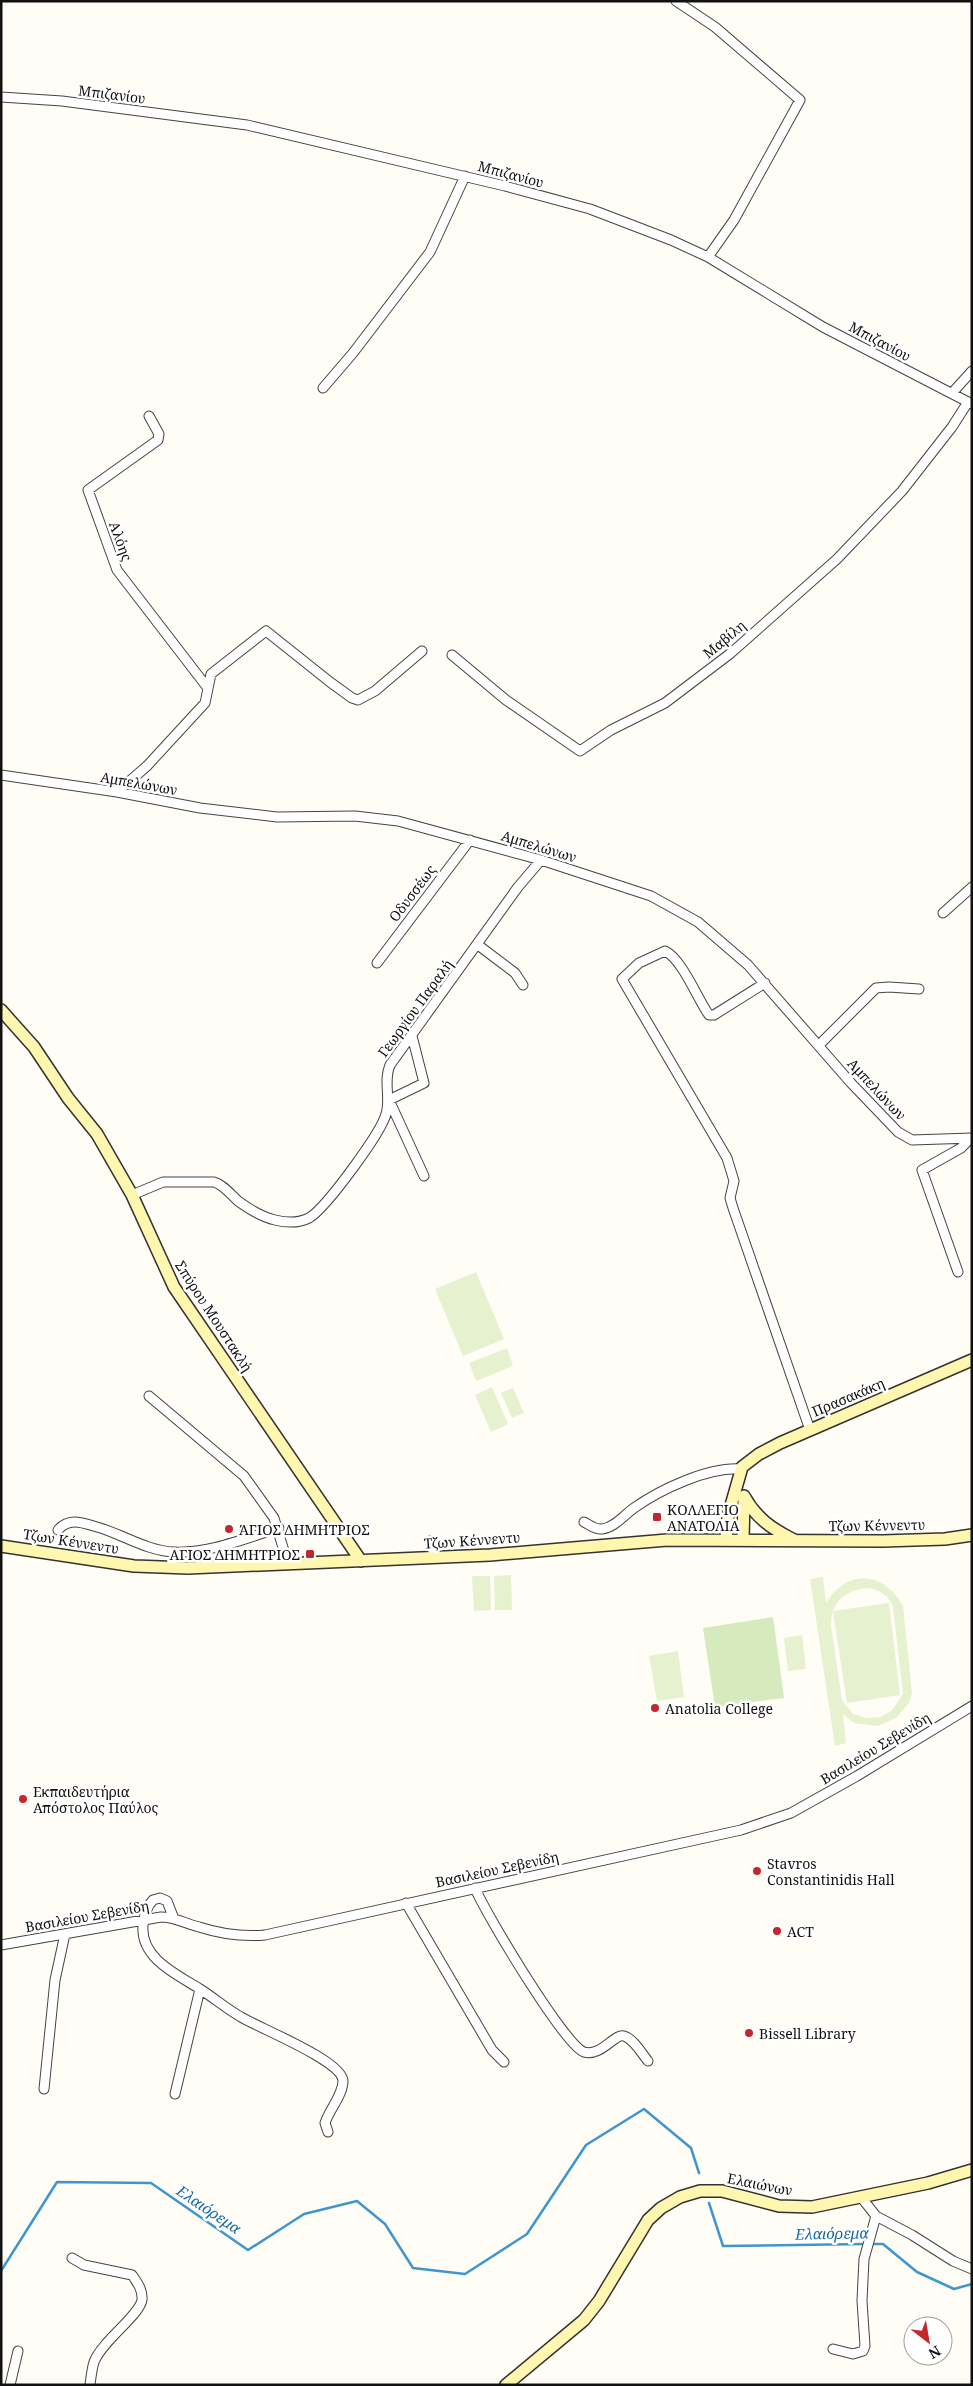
<svg xmlns="http://www.w3.org/2000/svg" width="973" height="2386" viewBox="0 0 973 2386" font-family="'Noto Serif',serif">
<style>
.green{fill:#d5ebbd}
.pitch{fill:#e6f2cf;fill-rule:evenodd}
.lines{fill:none;stroke-linecap:round;stroke-linejoin:round}
.stream{stroke:#3f96cf;stroke-width:2.5}
.street-casing{stroke:#444;stroke-width:11}
.secondary-casing{stroke:#333;stroke-width:14}
.street{stroke:#fff;stroke-width:9}
.secondary{stroke:#fff6b0;stroke-width:11}
.poi-dot{fill:#c4262e;stroke:#fff;stroke-width:2}
.labels{text-anchor:middle;dominant-baseline:central;stroke-width:5;stroke-linejoin:round;paint-order:stroke}
.street-label{font-size:14px;fill:#111;stroke:#fff}
.poi-label{font-size:14px;fill:#111;stroke:#fff;text-anchor:start}
.water-label{font-size:15px;font-style:italic;fill:#1768a6;stroke:#fff}
</style>
<rect width="100%" height="100%" fill="#fffdf5"/>
<path class="green" d="M773 1617 784 1698 715 1707 703 1628Z"/>
<path class="pitch" d="M476 1272 504 1339 463 1356 435 1289Z
M507 1348 513 1366 476 1381 469 1363Z
M492 1387 508 1424 491 1432 475 1395Z
M513 1388 524 1413 512 1418 501 1393Z
M511 1575 512 1610H495L494 1576Z
M472 1576H490L491 1610 474 1611Z
M823 1577 826 1603C847 1568 884 1571 903 1606L912 1693 909 1703 896 1718 878 1726 854 1723 843 1714 846 1743 835 1746 810 1579ZM867 1588C880 1590 887 1594 893 1607L903 1694 892 1710 881 1717 866 1718 853 1714 842 1700 831 1626C831 1602 844 1591 867 1588Z
M889 1603 900 1695 847 1703 833 1611Z
M802 1635 806 1669 788 1671 784 1638Z
M678 1651 684 1697 657 1701 649 1656Z"/>
<g class="lines">
<path class="stream" d="M709 2203 723 2246 865 2244
M871 2244H883L917 2272 954 2289 972 2284
M1 2271 57 2182 151 2183 248 2250 304 2214 357 2201 385 2224 413 2268 465 2274 527 2234 586 2145 644 2109 691 2148 699 2173"/>
<g class="street-casing">
<path id="street" d="M676 1 715 27 800 100 734 220 708 257
M1 97 62 101 247 125 505 186 590 209 671 240 708 257 823 327 972 404
M323 388 353 353 430 252 465 176
M952 393 972 371
M149 416 159 434 158 440 88 490 117 570 207 687
M452 655 506 700 580 751 611 730 665 703 731 653 837 559 902 491 952 427 968 402
M1 775 117 792 200 808 277 817 355 816 398 821 541 860 651 896 698 922 748 965 851 1083 898 1132 912 1140 972 1138
M117 792 147 766 205 703 211 674 266 631 330 682 352 698 358 700 375 691 422 651
M943 913 972 887
M478 945 515 973 523 985
M377 963 470 840
M765 983 714 1015H709C697 998 682 959 665 951L639 963 622 979 727 1158 734 1181 730 1198 733 1208 810 1430
M412 1036 424 1083 389 1100 424 1176
M819 1045 876 988 889 987 919 989
M132 1195 163 1182H214C224 1185 230 1194 238 1201 249 1209 262 1217 275 1220 287 1223 299 1223 309 1218 326 1208 381 1133 386 1114 391 1097 383 1081 390 1065L518 887 541 860
M958 1272 922 1170 961 1148 971 1138
M149 1396 244 1476 274 1518 288 1564
M584 1522C590 1525 595 1530 602 1529 614 1528 624 1515 634 1508 661 1489 708 1467 741 1469
M58 1530C69 1517 83 1523 97 1527 122 1534 147 1551 174 1552 208 1554 246 1538 279 1528
M430 1541 435 1558
M475 1888C484 1911 565 2046 584 2052 601 2057 615 2033 624 2036 634 2039 642 2054 648 2061
M406 1903 492 2050 504 2062
M174 1919 167 1901 160 1898 153 1900C147 1906 144 1917 143 1925 140 1958 176 1974 200 1989L175 2094
M1 1945 161 1917C175 1917 186 1924 199 1927 221 1934 243 1937 265 1935L741 1830 791 1813 857 1776 972 1706
M200 1989C214 1998 227 2009 241 2017 259 2028 343 2061 343 2081 343 2095 329 2110 325 2123L328 2132
M44 2089 55 1980 65 1934
M861 2197 876 2216 912 2235 953 2261 972 2269
M72 2258 84 2265 132 2275C137 2282 143 2290 142 2300 139 2316 102 2341 94 2362 92 2368 91 2377 90 2385
M833 2349 853 2354 863 2351 865 2346 862 2301 864 2259 876 2216
M10 2385 18 2351"/>
</g>
<g class="secondary-casing">
<path id="secondary" d="M1 1010 34 1047 68 1098 97 1134 132 1195 174 1287 361 1561
M744 1496C756 1518 772 1529 794 1540
M726 1540 728 1516 742 1467 759 1454 780 1443 972 1360
M743 1540 744 1499
M1 1546 134 1566 188 1568 490 1555 667 1540 883 1541 945 1539 972 1535
M506 2385 584 2320 599 2301 648 2220 661 2208 680 2197 700 2191H722L779 2206 812 2207 928 2183 972 2170"/>
</g>
<use href="#street" class="street"/>
<use href="#secondary" class="secondary"/>
</g>
<g class="poi-dot">
<rect x="652" y="1512" width="10" height="10" rx="2.5"/>
<circle cx="229" cy="1529" r="5"/>
<rect x="305" y="1549" width="10" height="10" rx="2.5"/>
<circle cx="655" cy="1708" r="5"/>
<circle cx="23" cy="1799" r="5"/>
<circle cx="757" cy="1871" r="5"/>
<circle cx="777" cy="1931" r="5"/>
<circle cx="749" cy="2033" r="5"/>
</g>
<g class="labels">
<g class="street-label">
<text transform="translate(112 94) rotate(7)">Μπιζανίου</text>
<text transform="translate(511 174) rotate(15)">Μπιζανίου</text>
<text transform="translate(880 341) rotate(28)">Μπιζανίου</text>
<text transform="translate(121 541) rotate(70)">Αλόης</text>
<text transform="translate(724 639) rotate(-40)">Μαβίλη</text>
<text transform="translate(139 783) rotate(10)">Αμπελώνων</text>
<text transform="translate(539 846) rotate(17)">Αμπελώνων</text>
<text transform="translate(412 893) rotate(-53)">Οδυσσέως</text>
<text transform="translate(415 1008) rotate(-54)">Γεωργίου Παραλή</text>
<text transform="translate(877 1089) rotate(47)">Αμπελώνων</text>
<text transform="translate(214 1316) rotate(57)">Σπύρου Μουστακλή</text>
<text transform="translate(848 1397) rotate(-23)">Πρασακάκη</text>
<text transform="translate(877 1525) rotate(-1)">Τζων Κέννεντυ</text>
<text transform="translate(472 1540) rotate(-4)">Τζων Κέννεντυ</text>
<text transform="translate(71 1541) rotate(9)">Τζων Κέννεντυ</text>
<text transform="translate(875 1748) rotate(-31)">Βασιλείου Σεβενίδη</text>
<text transform="translate(497 1869) rotate(-12)">Βασιλείου Σεβενίδη</text>
<text transform="translate(87 1916) rotate(-10)">Βασιλείου Σεβενίδη</text>
<text transform="translate(760 2184) rotate(11)">Ελαιώνων</text>
</g>
<g class="poi-label">
<text x="667" y="1509">ΚΟΛΛΕΓΙΟ<tspan x="667" dy="16">ΑΝΑΤΟΛΙΑ</tspan></text>
<text x="239" y="1529">ΆΓΙΟΣ ΔΗΜΗΤΡΙΟΣ</text>
<text x="300" y="1554" text-anchor="end">ΑΓΙΟΣ ΔΗΜΗΤΡΙΟΣ</text>
<text x="665" y="1708">Anatolia College</text>
<text x="33" y="1791">Εκπαιδευτήρια<tspan x="33" dy="16">Απόστολος Παύλος</tspan></text>
<text x="767" y="1863">Stavros<tspan x="767" dy="16">Constantinidis Hall</tspan></text>
<text x="787" y="1931">ACT</text>
<text x="759" y="2033">Bissell Library</text>
</g>
<g class="water-label">
<text transform="translate(209 2209) rotate(34)">Ελαιόρεμα</text>
<text transform="translate(832 2233) rotate(-1)">Ελαιόρεμα</text>
</g>
</g>
<rect width="973" height="2386" fill="none" stroke="#111111" stroke-width="5"/>
<g transform="translate(928 2341) rotate(149)"><circle r="24" fill="#ffffff" stroke="#a0a0a0"/>
<path d="M0-4L9 19L0 12L-9 19Z" fill="#c4262e"/>
<text y="-8" font-size="14" font-weight="bold" text-anchor="middle" fill="#111111">N</text>
</g>
</svg>
